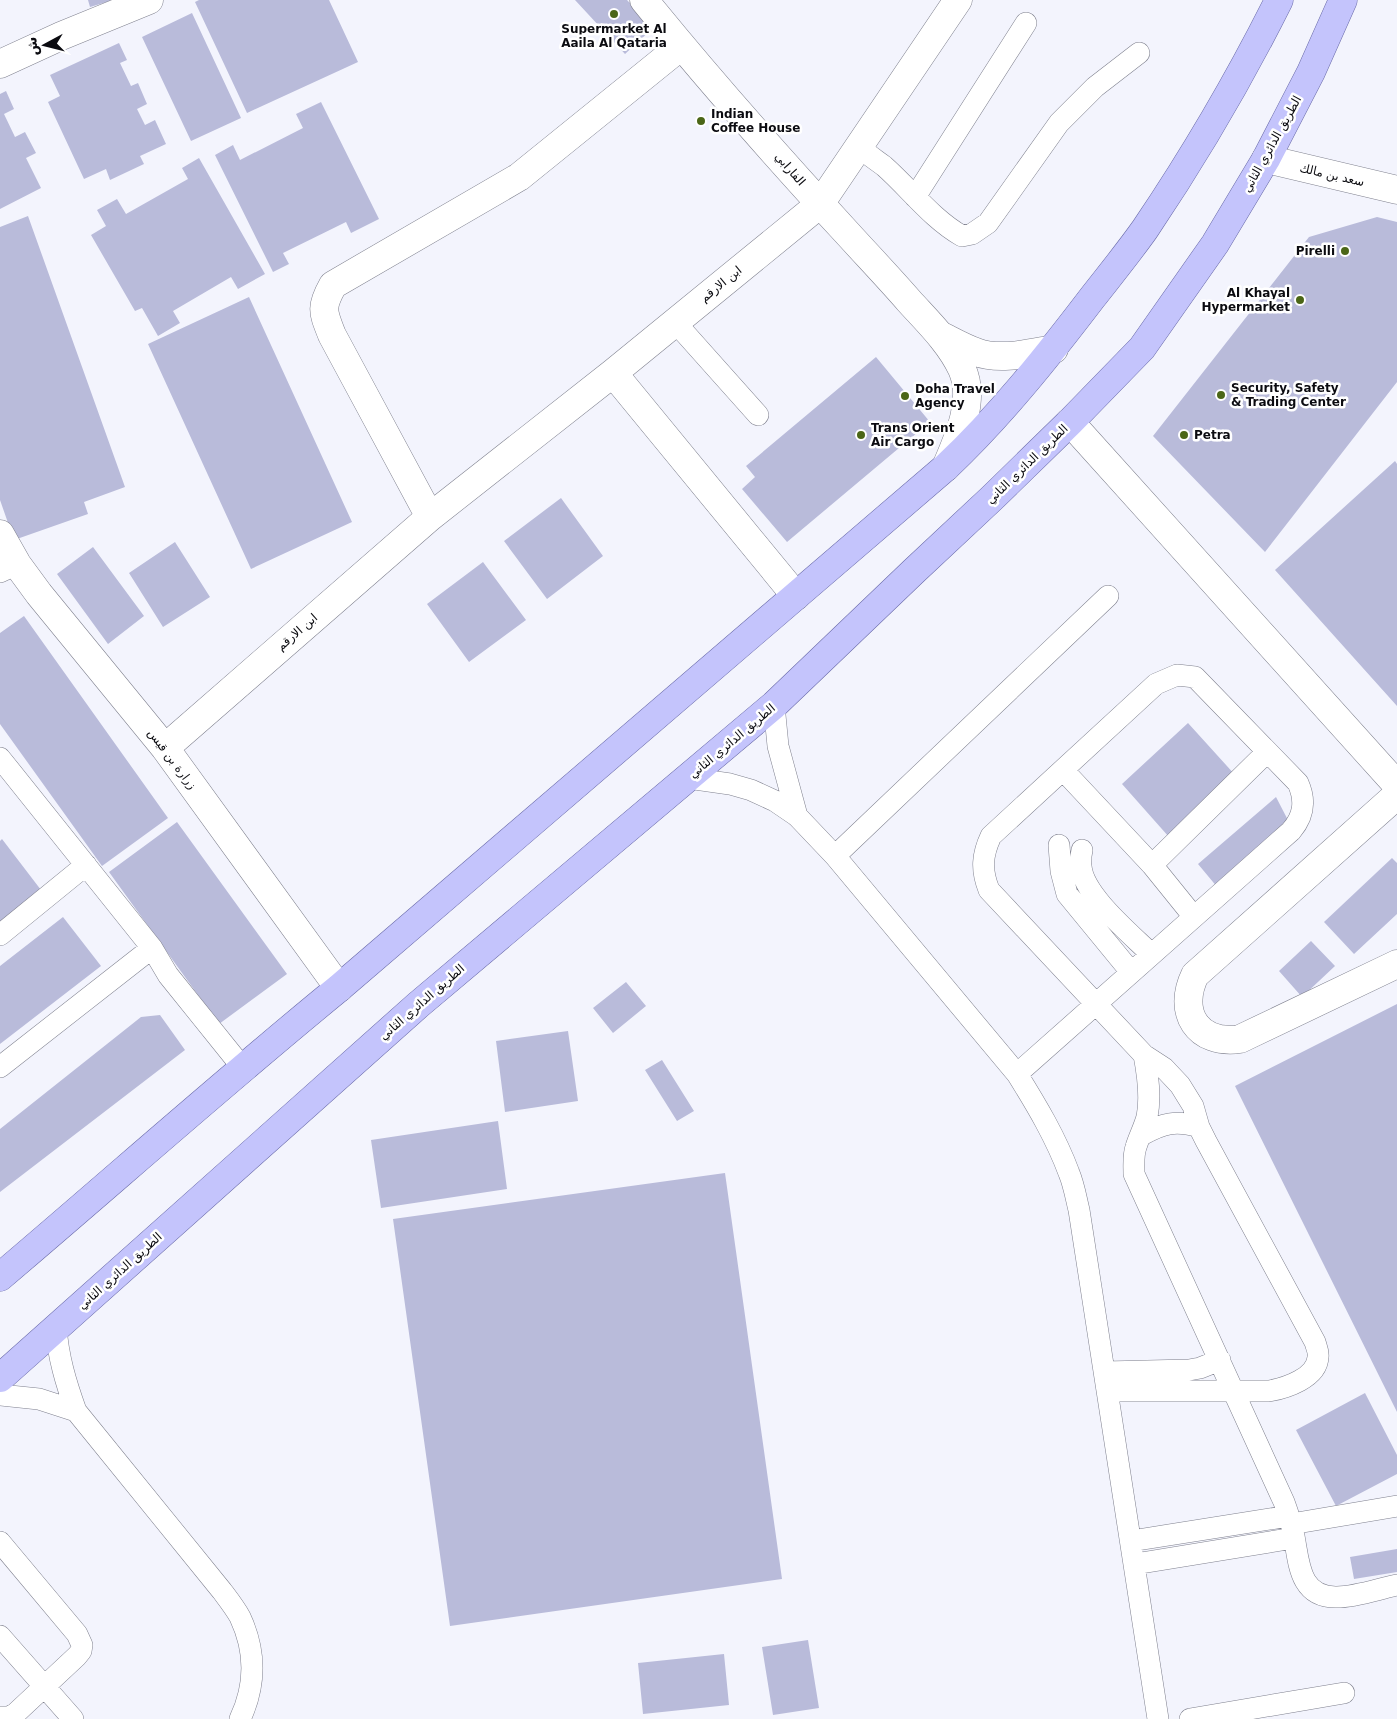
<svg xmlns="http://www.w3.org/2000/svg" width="1397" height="1719" viewBox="0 0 1397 1719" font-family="'DejaVu Sans','Noto Naskh Arabic',sans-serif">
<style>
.building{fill:#b9bbda}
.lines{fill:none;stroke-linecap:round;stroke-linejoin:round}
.service-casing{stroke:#7f808e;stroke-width:22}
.minor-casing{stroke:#7f808e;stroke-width:29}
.primary-casing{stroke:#696aa8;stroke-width:29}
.service{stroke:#fff;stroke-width:21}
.minor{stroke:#fff;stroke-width:28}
.primary{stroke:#c4c4fc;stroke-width:28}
.poi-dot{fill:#4b6617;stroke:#fff;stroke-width:2}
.labels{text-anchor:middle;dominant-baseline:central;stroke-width:5;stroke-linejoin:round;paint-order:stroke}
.poi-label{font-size:12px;font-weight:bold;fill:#0b0b10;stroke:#fff;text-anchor:start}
.street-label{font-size:12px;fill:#0b0b10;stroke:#fff}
</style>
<rect width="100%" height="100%" fill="#f3f4fd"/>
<path class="building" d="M88 0H110V1L90 7Z
M199 0H329L358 62 247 113 195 2Z
M575 0H627L653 28 625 54Z
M192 13 241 118 191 141 142 37Z
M119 43 127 60 120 63 131 86 138 83 147 104 137 109 145 125 155 120 166 144 140 156 144 164 110 180 106 169 84 179 48 102 60 96 50 75Z
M6 91 14 109 4 114 15 137 25 132 36 153 26 158 41 188 0 209V94Z
M321 102 379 219 351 233 346 222 283 253 289 264 273 272 215 155 233 145 240 160 303 128 296 114Z
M199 158 265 274 238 289 231 277 173 311 180 323 158 336 142 308 135 311 91 235 106 226 97 210 117 199 126 214 188 179 182 168Z
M28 216 125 487 84 502 88 514 14 540 0 500V227Z
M1377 217 1397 222V382L1265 552 1153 436 1309 237Z
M249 297 352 522 251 569 148 344Z
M876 357 930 422 787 542 742 489 755 477 746 466Z
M1395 461 1397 464V706L1275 570Z
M561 498 603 556 547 599 504 541Z
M175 542 210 597 163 627 129 573Z
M93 547 144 616 108 644 57 574Z
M483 562 526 620 469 662 427 604Z
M24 616 168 818 102 866 0 724V633Z
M1188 723 1236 776 1169 837 1122 784Z
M1276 797 1291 826 1218 888 1198 864Z
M177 822 287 974 219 1024 109 872Z
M2 839 41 890 0 923V841Z
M1392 858 1397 863V914L1354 954 1324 922Z
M63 917 101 966 0 1044V966Z
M1311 941 1335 966 1302 997 1279 971Z
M626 982 646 1006 613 1033 593 1008Z
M1397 1004V1412L1235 1086Z
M160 1015 185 1050 0 1192V1129L141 1017Z
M568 1031 578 1101 505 1112 496 1041Z
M662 1060 694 1111 677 1121 645 1070Z
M498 1121 507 1189 381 1208 371 1140Z
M725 1173 782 1579 450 1626 393 1219Z
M1365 1393 1397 1455V1474L1336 1506 1296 1430Z
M1397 1549V1572L1354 1579 1350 1557Z
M808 1640 819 1708 773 1715 762 1647Z
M724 1654 729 1705 643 1714 638 1663Z"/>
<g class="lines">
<g class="service-casing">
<path id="service" d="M859 147C867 154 876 160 884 166 910 189 932 219 962 236L972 234 988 223 1059 123 1095 87 1139 53
M915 197 1026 23
M675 322 758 415
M0 572 17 564
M774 705 778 746 797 816
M0 758 152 948 168 975 242 1067
M1063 770 1152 865 1194 917
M688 778 730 784 751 790 775 801 797 816 835 856 1017 1074C1037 1106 1056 1138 1069 1173 1074 1185 1076 1198 1079 1210L1158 1719
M1059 845 1061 871 1067 894 1131 972
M1082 850C1081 855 1080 861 1081 866 1083 895 1131 934 1151 954
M835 856 1108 596
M1152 865 1267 752
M0 935 86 865
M1144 1055C1148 1076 1151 1097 1147 1117 1144 1128 1139 1137 1136 1147 1133 1155 1134 1165 1134 1174L1284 1502C1288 1513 1292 1524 1294 1536 1299 1562 1299 1598 1337 1597 1356 1597 1378 1589 1397 1585
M0 1067 152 948
M1017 1074 1291 831C1304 816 1306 801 1298 783L1195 677 1177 675 1156 684 991 836C982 855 981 870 989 890L1144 1055 1164 1068 1180 1085 1193 1106 1199 1127 1206 1141 1315 1342C1316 1346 1319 1352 1318 1357 1317 1378 1286 1388 1269 1391H1108
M1142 1135C1163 1123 1176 1120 1199 1127
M56 1327C58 1357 66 1383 76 1411L222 1591C228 1599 235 1608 240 1617 256 1651 256 1685 240 1719
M1105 1372 1189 1370 1200 1368 1220 1360
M0 1395 39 1399 76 1411
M1291 1524 1397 1506
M1131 1541 1289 1516
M0 1542 77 1634 82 1645 81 1651 77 1656 16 1713 9 1717H0
M1135 1564 1294 1538
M0 1636 73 1719
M1190 1719 1344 1693"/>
</g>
<g class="minor-casing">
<path id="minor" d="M644 0C709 80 778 158 848 234 868 256 889 278 909 301 928 322 950 343 962 369 976 400 958 439 946 467
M0 64 61 36 149 0
M1266 159 1397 190
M940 335C952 341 964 348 976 352 1000 361 1030 353 1054 349
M613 373 796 596
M1070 422 1397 785
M430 517 332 335C323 312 320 308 333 285L519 177 681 46
M0 534 17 564 39 594 165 748 339 988
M165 748 430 517 613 373 820 204 958 0
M1397 795 1195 975C1177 1012 1197 1045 1240 1039L1397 964"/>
</g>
<g class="primary-casing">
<path id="primary" d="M0 1277C113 1181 224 1082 339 988L946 467C1000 416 1047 357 1092 298 1110 275 1128 253 1145 229 1195 155 1239 80 1279 0
M0 1378 418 1005 774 705 914 571 992 498 1070 422 1142 348 1215 244 1266 159 1311 72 1343 0"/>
</g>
<use href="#service" class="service"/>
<use href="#minor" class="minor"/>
<use href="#primary" class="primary"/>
</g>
<g class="poi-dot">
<circle cx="614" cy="14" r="5"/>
<circle cx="701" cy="121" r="5"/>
<circle cx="1345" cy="251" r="5"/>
<circle cx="1300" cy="300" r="5"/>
<circle cx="1221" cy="395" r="5"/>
<circle cx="905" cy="396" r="5"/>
<circle cx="861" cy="435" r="5"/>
<circle cx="1184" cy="435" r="5"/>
</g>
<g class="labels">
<g class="poi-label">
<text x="614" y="29" text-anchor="middle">Supermarket Al<tspan x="614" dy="14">Aaila Al Qataria</tspan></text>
<text x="711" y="114">Indian<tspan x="711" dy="14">Coffee House</tspan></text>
<text x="1335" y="251" text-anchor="end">Pirelli</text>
<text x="1290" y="293" text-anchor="end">Al Khayal<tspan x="1290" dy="14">Hypermarket</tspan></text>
<text x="1231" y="388">Security, Safety<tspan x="1231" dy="14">&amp; Trading Center</tspan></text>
<text x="915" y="389">Doha Travel<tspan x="915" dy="14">Agency</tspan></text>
<text x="871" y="428">Trans Orient<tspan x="871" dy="14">Air Cargo</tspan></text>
<text x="1194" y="435">Petra</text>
</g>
<g class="street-label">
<text transform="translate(1272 144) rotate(-61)">الطريق الدائري الثاني</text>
<text transform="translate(790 169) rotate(49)">الفارابي</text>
<text transform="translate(1332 175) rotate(13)">سعد بن مالك</text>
<text transform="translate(721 284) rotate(-39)">ابن الارقم</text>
<text transform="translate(1027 464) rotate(-44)">الطريق الدائري الثاني</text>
<text transform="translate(297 632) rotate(-41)">ابن الارقم</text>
<text transform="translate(732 741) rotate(-40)">الطريق الدائري الثاني</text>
<text transform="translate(172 759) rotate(53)">زرارة بن قيس</text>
<text transform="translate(422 1002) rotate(-41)">الطريق الدائري الثاني</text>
<text transform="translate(120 1271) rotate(-42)">الطريق الدائري الثاني</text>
</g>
</g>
<g transform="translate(45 45) rotate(263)" stroke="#ffffff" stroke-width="4" paint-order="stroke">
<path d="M0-4L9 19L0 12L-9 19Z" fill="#0b0b10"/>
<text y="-8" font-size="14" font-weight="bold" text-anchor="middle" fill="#0b0b10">ش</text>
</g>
</svg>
